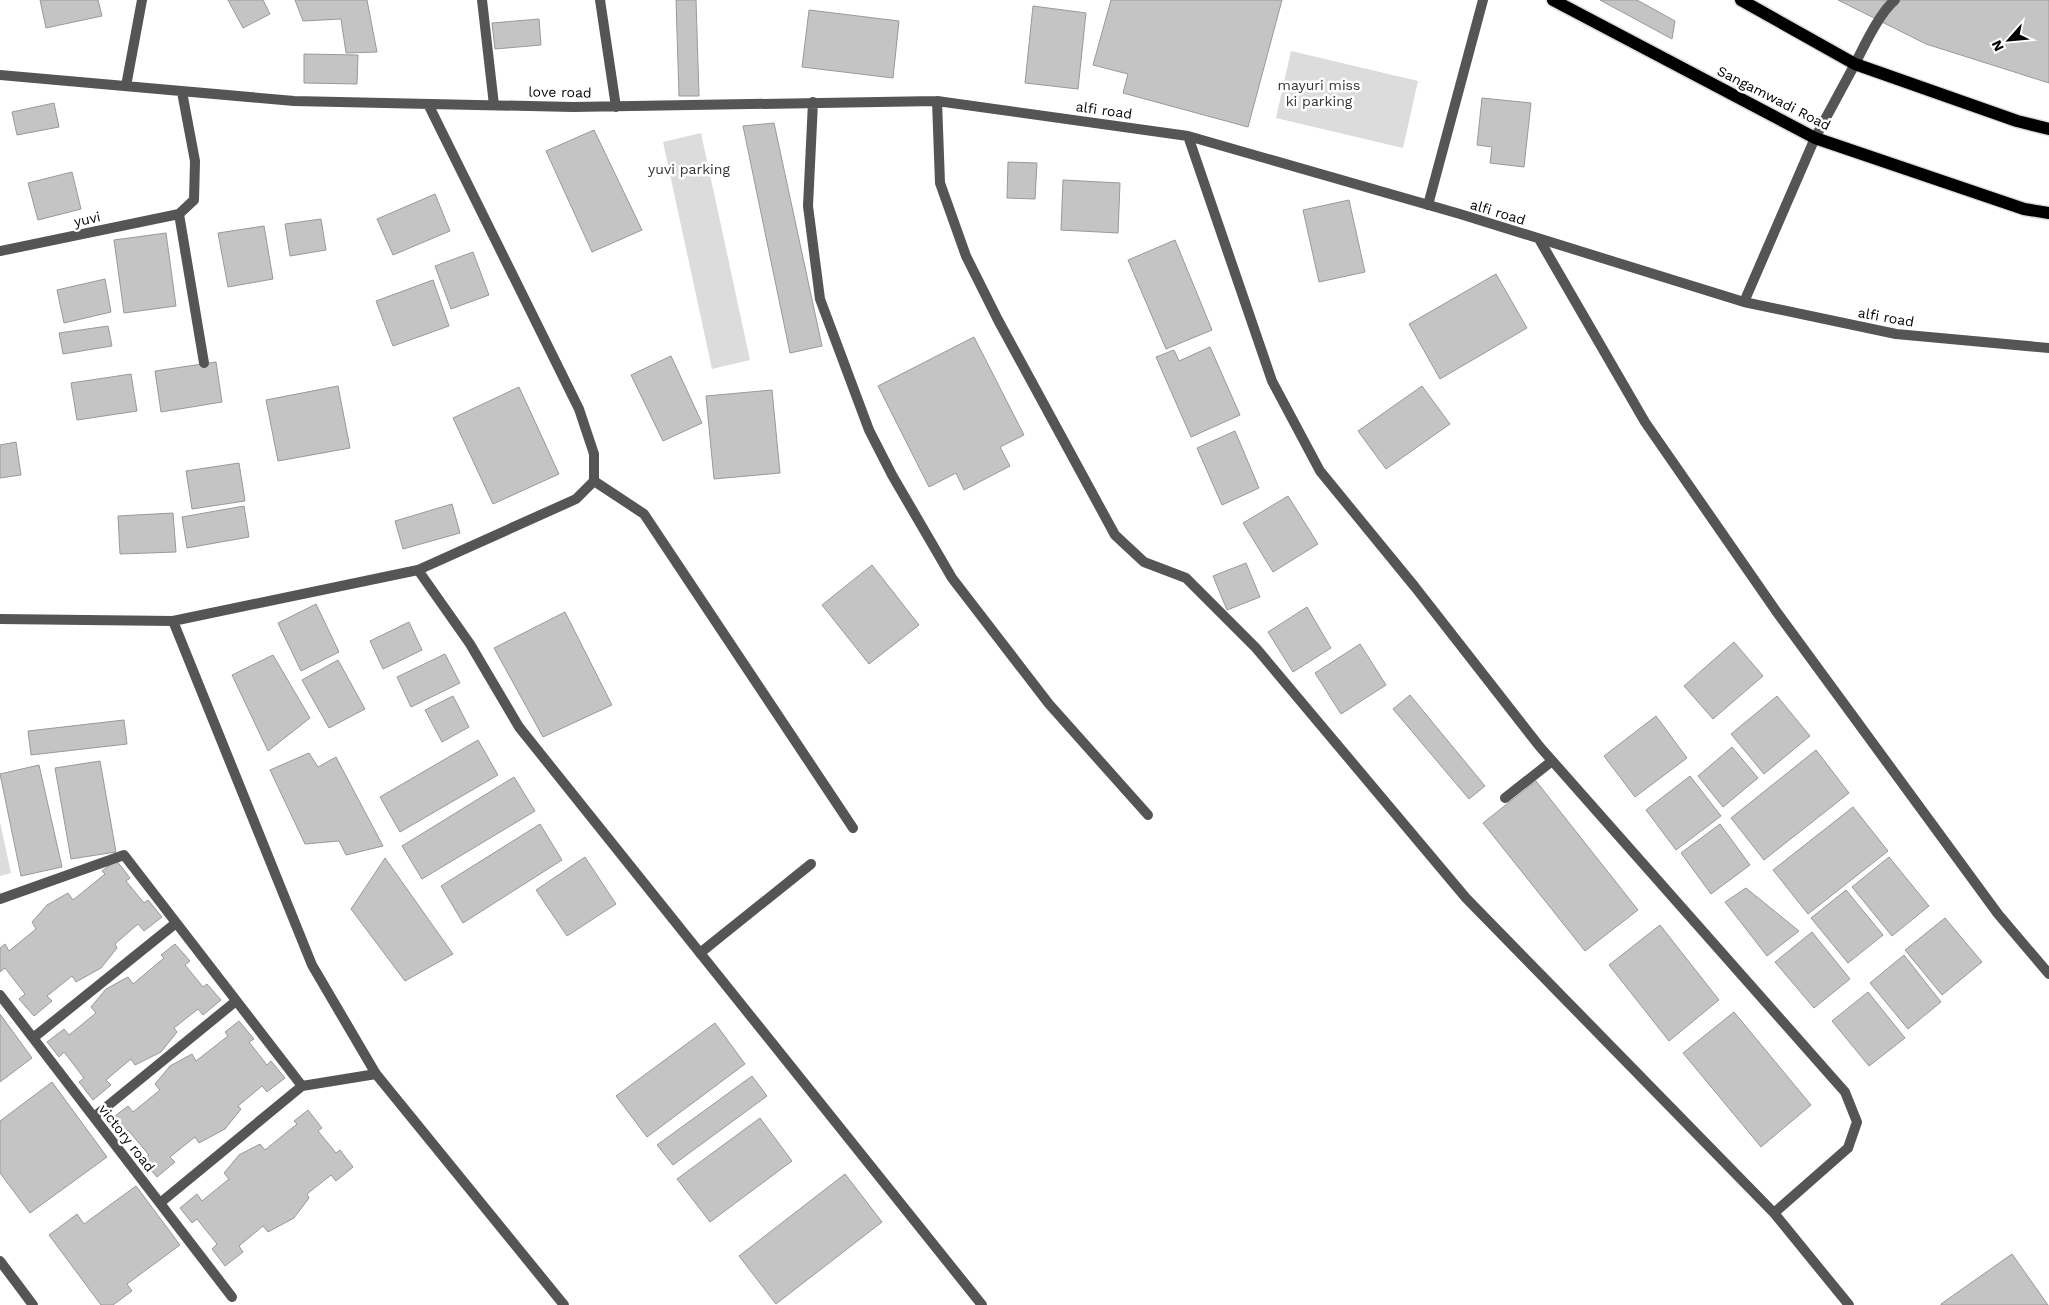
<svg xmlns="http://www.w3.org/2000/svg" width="2049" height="1305" viewBox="0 0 2049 1305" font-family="'Work Sans',sans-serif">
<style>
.green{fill:#dcdcdc}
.building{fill:#c4c4c4;stroke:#999}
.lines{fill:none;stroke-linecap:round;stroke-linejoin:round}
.primary-casing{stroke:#dbdbdb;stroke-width:15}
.service{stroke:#555;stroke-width:10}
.minor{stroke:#555;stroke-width:10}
.primary{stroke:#000;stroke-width:12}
.labels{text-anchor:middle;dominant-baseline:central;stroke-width:5;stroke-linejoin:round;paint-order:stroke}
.park-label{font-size:14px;fill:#333;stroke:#fff}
.street-label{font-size:14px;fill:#000;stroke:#fff}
</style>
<rect width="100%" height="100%" fill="#fff"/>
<path class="green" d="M1291 51 1418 81 1403 148 1276 118Z
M701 133 750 360 712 369 663 142Z
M0 822 11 873 0 876Z"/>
<path class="building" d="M40 0H98L102 16 46 28Z
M228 0H263L270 14 243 28Z
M295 0H367L377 52 346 53 341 19 303 21Z
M676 0H696L699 96H679Z
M1111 0H1282L1248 127 1123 93 1128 74 1093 65Z
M1600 0H1637L1675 21 1672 39Z
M1838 0H2049V83L1926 44Z
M1033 6 1086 13 1078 89 1025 83Z
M809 10 899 21 893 78 802 67Z
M539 19 541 45 495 49 492 23Z
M304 54 358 55 357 84 304 83Z
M1482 98 1531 103 1524 167 1490 163 1492 147 1477 145Z
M54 103 59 127 17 135 12 112Z
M774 123 822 346 790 353 743 126Z
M594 130 642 230 592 252 546 151Z
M1008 162 1037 163 1035 199 1007 198Z
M72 172 81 209 38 220 28 183Z
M1063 180 1120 183 1118 233 1061 230Z
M435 194 450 231 393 255 377 219Z
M1349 200 1365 272 1319 282 1303 210Z
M321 219 326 250 290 256 285 224Z
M264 226 273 279 228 287 218 233Z
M166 233 176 306 124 313 114 240Z
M1175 240 1212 330 1166 349 1128 260Z
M473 252 489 295 451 309 435 266Z
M1496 274 1527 328 1440 379 1409 324Z
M105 279 111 312 64 323 57 290Z
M433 280 449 326 393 346 376 301Z
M108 326 112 346 63 354 59 333Z
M974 337 1024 435 1000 447 1010 466 964 490 956 473 929 487 878 386Z
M1210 347 1240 415 1191 437 1156 357 1174 350 1179 361Z
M671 356 702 423 663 441 631 375Z
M216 362 222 402 161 412 155 371Z
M131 374 137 411 77 420 71 383Z
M338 386 350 448 278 461 266 400Z
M1422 386 1450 424 1386 469 1358 431Z
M519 387 559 474 493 504 453 418Z
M772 390 780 473 714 479 706 396Z
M1235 431 1259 488 1222 505 1197 448Z
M16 442 21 475 0 478V445Z
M239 463 245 501 192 509 186 471Z
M1288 496 1318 544 1273 572 1243 523Z
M452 504 460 533 403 549 395 521Z
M244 506 249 537 187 548 182 517Z
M173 513 176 552 120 554 118 516Z
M1246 563 1260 597 1227 610 1213 576Z
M872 565 919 625 869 664 822 605Z
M316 604 339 652 301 671 278 623Z
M1307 607 1331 648 1293 672 1268 632Z
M565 612 612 705 543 737 494 648Z
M409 622 422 650 383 669 370 641Z
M1734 642 1763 676 1713 719 1684 686Z
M1360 644 1386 685 1341 714 1315 673Z
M445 654 460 683 411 707 397 677Z
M273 655 310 718 268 751 232 675Z
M338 660 365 709 329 728 302 680Z
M1410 695 1485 786 1469 799 1393 709Z
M453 696 469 727 442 742 425 710Z
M1777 696 1810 736 1764 774 1731 734Z
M1656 716 1687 758 1635 797 1604 756Z
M124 720 127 744 31 755 28 731Z
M478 740 498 775 400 832 380 797Z
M1732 747 1758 778 1723 807 1698 776Z
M1816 750 1849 793 1764 860 1731 818Z
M309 753 318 767 336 757 383 846 346 855 339 841 305 844 270 770Z
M100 761 116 852 71 859 55 768Z
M39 765 62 867 21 876 0 774Z
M1690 776 1721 816 1676 850 1646 810Z
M514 777 535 811 422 879 402 846Z
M1536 781 1638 910 1585 951 1483 823Z
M1853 807 1888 851 1808 914 1773 870Z
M540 824 562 860 463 923 441 886Z
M1720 824 1750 865 1711 894 1681 853Z
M585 857 616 904 567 936 536 890Z
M1889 857 1929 906 1892 936 1852 887Z
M385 858 453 954 405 981 351 909Z
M116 860 130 878 126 881 144 903 148 900 162 917 144 931 138 924 115 944 117 948 101 968 76 982 72 976 47 996 52 1001 34 1016 19 999 25 994 5 968 0 972V948L5 944 9 951 36 929 32 922 47 905 68 893 73 900 105 874 102 871Z
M1746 888 1799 931 1767 956 1725 902Z
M1846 890 1883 935 1848 963 1811 918Z
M1945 918 1982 962 1942 995 1905 950Z
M1660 925 1719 1000 1669 1041 1609 965Z
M1812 932 1850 979 1814 1008 1775 962Z
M175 944 190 961 185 965 203 987 207 984 221 1000 203 1015 198 1009 174 1028 177 1032 161 1052 135 1065 131 1059 106 1080 111 1085 93 1100 79 1082 84 1078 64 1052 59 1057 47 1042 64 1029 69 1035 96 1013 91 1007 106 989 128 977 133 984 164 958 161 955Z
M1904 955 1941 1002 1908 1029 1870 983Z
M1868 992 1905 1038 1869 1066 1832 1021Z
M1734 1012 1811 1105 1761 1147 1683 1053Z
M0 1014 32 1058 0 1082Z
M239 1021 254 1039 249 1042 267 1065 271 1061 285 1078 267 1092 262 1086 238 1106 241 1109 225 1129 199 1143 195 1137 170 1157 175 1162 157 1177 142 1160 149 1155 128 1130 123 1134 111 1119 128 1106 133 1112 160 1090 155 1084 170 1066 192 1054 196 1061 228 1036 225 1032Z
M715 1023 745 1064 647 1137 616 1096Z
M752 1076 767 1096 673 1165 657 1145Z
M52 1082 107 1157 30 1213 0 1173V1121Z
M308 1110 322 1128 318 1131 336 1153 340 1150 353 1167 336 1181 331 1175 307 1194 309 1198 294 1218 268 1232 263 1226 239 1246 243 1252 225 1266 212 1249 217 1244 197 1219 192 1223 180 1208 197 1194 202 1201 229 1179 224 1173 239 1155 260 1144 265 1150 297 1124 294 1121Z
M760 1118 792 1161 710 1222 677 1179Z
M845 1174 882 1222 776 1304 739 1256Z
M136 1186 180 1245 127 1284 132 1291 113 1305H101L49 1235 77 1214 84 1224Z
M2012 1254 2048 1305H1941V1304Z"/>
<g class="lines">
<g class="primary-casing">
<path id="primary" d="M1553 0 1815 138 2024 209 2049 213
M1741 0 1855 64 2017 121 2049 129"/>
</g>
<path class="service" d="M1855 64C1864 46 1880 12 1895 0
M1428 205 1483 0
M594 481 644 514 853 828
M1505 798 1552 761
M700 953 811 864"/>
<path class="minor" d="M482 0 494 105
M600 0 616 107
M0 75 294 101 573 107 937 101 1188 136 1460 214 1744 302 1896 334 2049 348
M126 86 142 0
M937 101 940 183 966 256 998 320 1115 535 1144 562 1186 578 1256 648 1466 898 1774 1213 1849 1305
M813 102 808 206 820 299 869 430 892 475 952 578 1049 704 1148 815
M1188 136 1272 381 1320 471 1415 587 1540 747 1845 1092 1857 1122 1848 1148 1774 1213
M179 214 204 363
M179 214 194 200 195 161 182 92
M1539 239 1645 422 1776 611 1998 914 2049 974
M0 251 179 214
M1744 302 1815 138 1855 64
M418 570 470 644 519 727 982 1305
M0 619 173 621 418 570 576 499 594 481V454L579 409 428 104
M173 621 312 965 376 1074 564 1305
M0 899 124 855 302 1086 376 1074
M0 995 232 1297
M33 1038 176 923
M94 1117 236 1001
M160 1203 302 1086
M0 1261 33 1305"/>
<use href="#primary" class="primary"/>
</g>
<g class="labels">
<g class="park-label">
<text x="1319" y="85">mayuri miss<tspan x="1319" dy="16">ki parking</tspan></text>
<text x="689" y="169">yuvi parking</text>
</g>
<g class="street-label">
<text transform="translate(560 92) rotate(1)">love road</text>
<text transform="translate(1774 98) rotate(27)">Sangamwadi Road</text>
<text transform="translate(1104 110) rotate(8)">alfi road</text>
<text transform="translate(1498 212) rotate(17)">alfi road</text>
<text transform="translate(87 219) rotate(-12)">yuvi</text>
<text transform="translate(1886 317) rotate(10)">alfi road</text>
<text transform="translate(127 1138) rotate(52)">victory road</text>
</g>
</g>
<g transform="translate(2009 40) rotate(243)" stroke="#ffffff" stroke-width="4" paint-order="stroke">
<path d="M0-4L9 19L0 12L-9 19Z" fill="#000000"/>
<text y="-8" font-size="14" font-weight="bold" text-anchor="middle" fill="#000000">N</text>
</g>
</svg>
